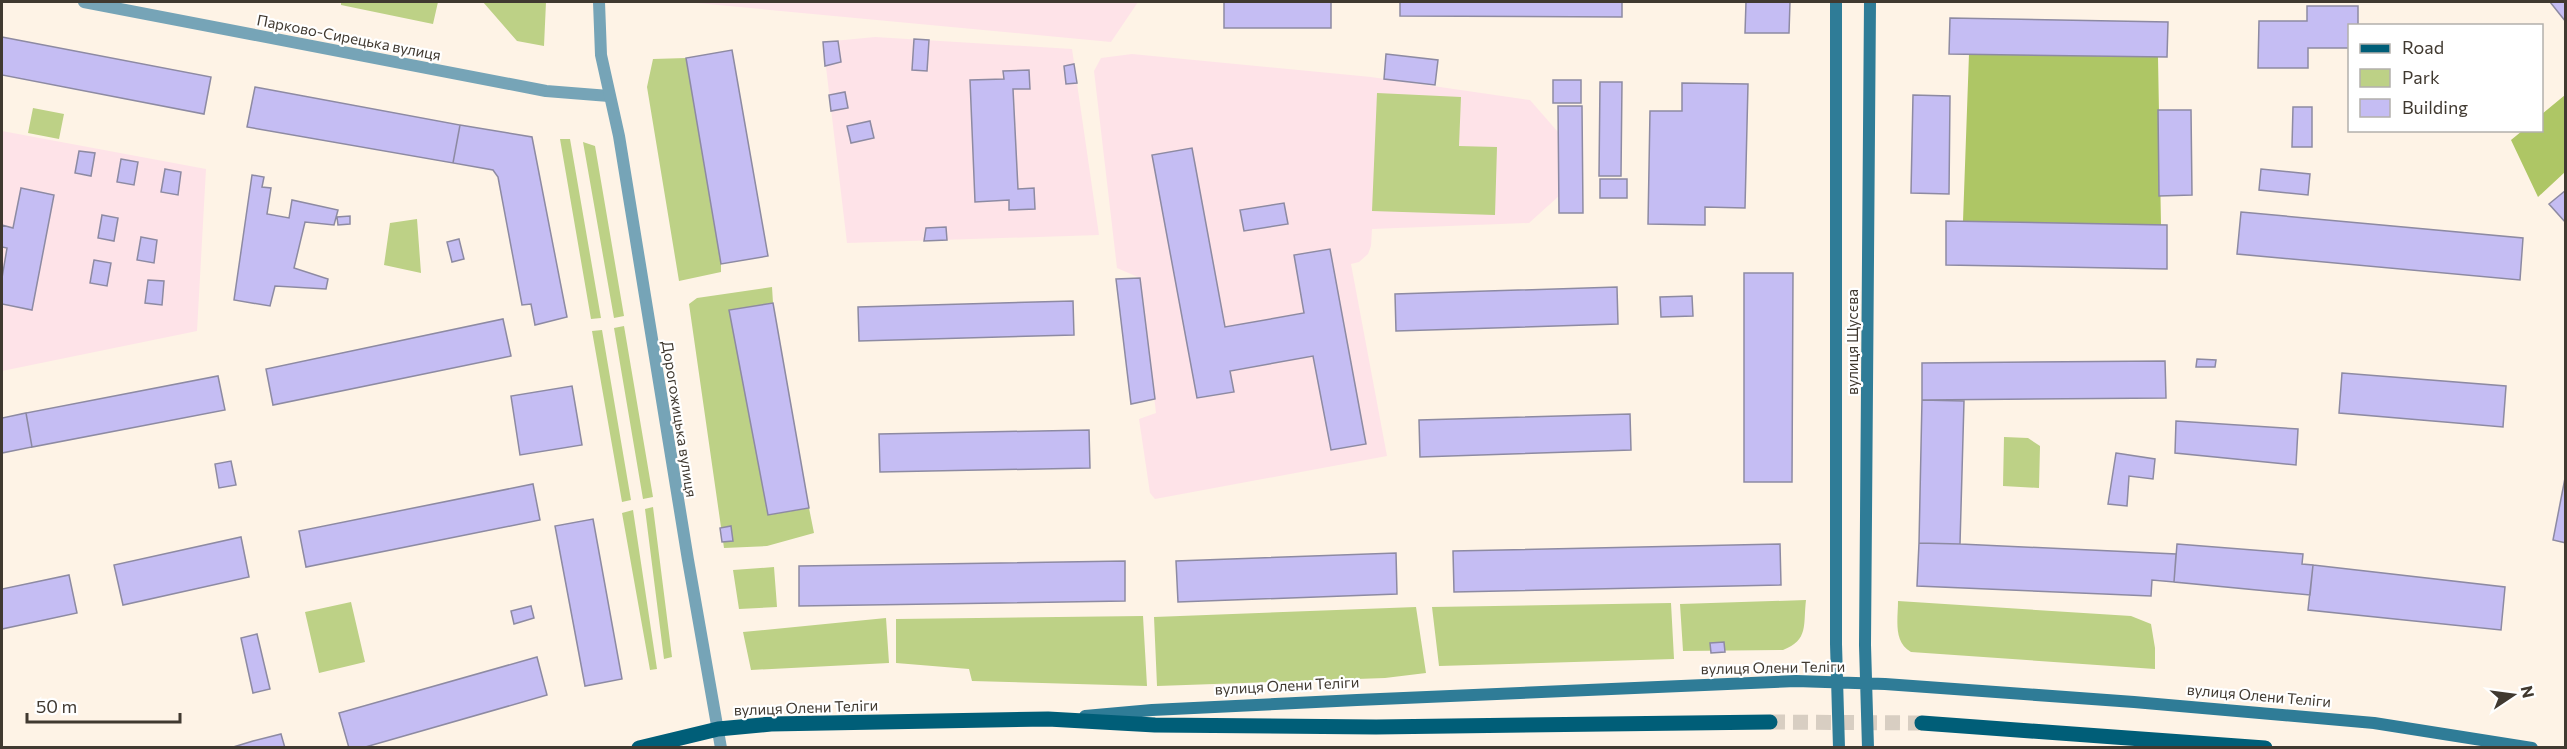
<svg xmlns="http://www.w3.org/2000/svg" width="2567" height="749" viewBox="0 0 2567 749" font-family="Commissioner,sans-serif">
<style>
.education{fill:#fee3e8}
.green{fill:#bdd186}
.forest{fill:#aec665}
.building{fill:#c5bdf3;stroke:#8d8aa2;stroke-width:1.5}
.lines{fill:none;stroke-linecap:round;stroke-linejoin:round}
.primary-tunnel{stroke:#d8cec2;stroke-width:15;stroke-dasharray:15 8;stroke-linecap:butt}
.minor{stroke:#76a4b7;stroke-width:12}
.tertiary{stroke:#76a4b7;stroke-width:12}
.secondary{stroke:#2f7c97;stroke-width:12}
.primary{stroke:#005e78;stroke-width:15}
.labels{text-anchor:middle;dominant-baseline:central;stroke-width:4.5;stroke-linejoin:round;paint-order:stroke}
.street-label{font-size:15px;fill:#403930;stroke:#fff}
</style>
<rect width="100%" height="100%" fill="#fef3e6"/>
<path class="education" d="M686 2H1138L1111 42Z
M875 37 1072 49 1099 235 847 243 823 42Z
M1132 54 1371 77 1530 100 1558 132 1559 196 1529 223 1372 229 1371 246 1368 254 1359 262 1351 264 1387 456 1155 499 1150 493 1139 419 1156 413 1140 278 1117 268 1094 71 1101 58Z
M2 131 206 169 197 331 2 371Z"/>
<path class="green" d="M341 2H438L433 24 341 5Z
M483 2H546L544 46 517 41Z
M686 58 721 264V272L679 281 647 87 653 59Z
M1377 93 1461 97 1459 146 1497 147 1495 215 1372 211Z
M33 108 64 114 59 139 28 133Z
M560 139H570L601 318 591 319Z
M583 142 595 146 624 316 614 318Z
M417 219 421 273 384 265 390 223Z
M772 287 773 303 730 310 768 515 809 508 814 533 767 546 724 548 689 304 697 298Z
M624 326 653 497 643 499 614 328Z
M602 330 631 500 622 502 592 331Z
M2004 437 2028 438 2040 446 2039 488 2003 486Z
M653 507 672 657 664 659 645 509Z
M633 510 657 669 650 670 622 513Z
M774 567 777 607 739 609 733 570Z
M1806 600C1803 625 1809 640 1783 650L1683 651 1680 604Z
M1898 601 2131 616 2151 624 2155 648V669L1911 652C1893 642 1898 620 1898 601Z
M351 602 365 662 319 673 305 612Z
M1671 603 1674 659 1439 666 1432 607Z
M1416 607 1426 673 1385 678 1157 686 1154 617Z
M1143 616 1147 686 972 681 969 669 896 663V619Z
M886 618 889 663 751 670 743 632Z"/>
<path class="forest" d="M1969 54 2158 57 2161 225 1963 221Z
M2565 95V172L2538 197 2511 140 2522 131 2542 130V114Z"/>
<path class="building" d="M1224 2H1331V28H1224Z
M1400 2H1622V17L1400 16Z
M1746 2H1790L1789 33H1745Z
M2550 2H2566V22Z
M2307 6H2358V26H2350V48H2308V68H2258L2259 21H2307Z
M1950 18 2168 22 2167 57 1949 54Z
M2 37 211 77 204 114 2 75Z
M914 39 929 40 927 71 912 70Z
M838 41 841 62 825 66 823 42Z
M732 50 768 256 721 264 686 58Z
M1386 54 1438 60 1435 85 1384 79Z
M1074 64 1077 83 1066 84 1064 66Z
M1029 70 1030 89H1013L1018 189 1034 188 1035 209 1009 210V200L975 202 970 80 1004 79 1003 71Z
M1553 80H1581V103H1553Z
M1600 82H1622L1621 176H1599Z
M1682 83 1748 84 1745 208 1705 207V225L1648 224 1650 111H1682Z
M255 87 460 125 453 163 247 127Z
M845 92 848 108 831 111 829 95Z
M1913 95 1950 96 1949 194 1911 193Z
M1558 106H1582L1583 213H1559Z
M2293 107H2312V147H2292Z
M2158 110H2191L2192 195 2159 196Z
M870 121 874 138 851 143 847 126Z
M460 125 532 137 567 317 535 325 531 304 522 305 498 177 493 170 453 163Z
M1192 148 1225 327 1304 313 1294 255 1330 249 1366 444 1331 450 1313 356 1230 371 1234 392 1197 398 1152 155Z
M79 151 95 153 91 176 75 173Z
M121 159 138 162 134 185 117 182Z
M165 169 181 172 178 195 161 192Z
M2261 169 2310 174 2308 195 2259 190Z
M252 175 264 177 262 187 271 188 267 214 289 218 292 200 338 210 334 225 305 222 294 268 328 279 326 289 275 286 270 306 234 300Z
M1600 179H1627V198H1600Z
M21 188 54 195 32 310 2 304V278L7 248 2 247V225L13 228Z
M2566 190V223L2549 204Z
M1284 203 1288 224 1244 231 1240 210Z
M2241 212 2523 238 2520 280 2237 254Z
M102 215 118 218 114 241 98 238Z
M350 216V224L338 225 337 217Z
M1946 221 2167 225V269L1946 265Z
M946 227 947 240 924 241 926 228Z
M141 237 157 240 154 263 137 260Z
M459 239 464 259 452 262 447 242Z
M94 260 111 263 107 286 90 283Z
M1744 273H1793L1792 482H1744Z
M1140 278 1155 399 1131 404 1116 279Z
M148 280 164 281 162 305 145 303Z
M1617 287 1618 324 1396 331 1395 294Z
M1692 296 1693 316 1661 317 1660 297Z
M1073 301 1074 335 859 341 858 307Z
M773 303 809 508 768 515 729 310Z
M503 319 511 356 273 405 266 369Z
M2197 359 2216 360 2215 367H2196Z
M2165 361 2166 398 1922 400V363Z
M2342 373 2506 386 2503 427 2339 413Z
M218 376 225 410 32 447 26 413Z
M572 386 582 445 520 455 511 396Z
M1922 400 1964 401 1960 544 1919 543Z
M26 413 32 447 2 453V418Z
M1630 414 1631 450 1420 457 1419 420Z
M2176 421 2298 429 2296 465 2175 453Z
M1089 430 1090 468 880 472 879 434Z
M2116 453 2155 459 2153 479 2129 476 2127 506 2108 504Z
M231 461 236 485 219 488 215 464Z
M2566 473V543L2553 540Z
M533 484 540 520 306 567 299 531Z
M593 519 622 679 585 686 555 526Z
M731 526 733 541 722 542 720 528Z
M241 537 249 577 123 605 114 565Z
M1919 543 1960 544 2176 554 2174 582 2152 580 2151 596 1917 586Z
M1780 544 1781 585 1454 592 1453 551Z
M2177 544 2303 554 2302 564 2313 565 2310 595 2174 582Z
M1396 553 1397 594 1178 602 1176 561Z
M1125 561V601L799 606V566Z
M2313 565 2505 587 2501 630 2308 610Z
M69 575 77 613 2 629V589Z
M531 606 534 618 514 624 511 611Z
M257 634 270 689 253 693 241 638Z
M1724 642 1725 652 1711 653 1710 643Z
M537 657 547 695 362 748H349L339 713Z
M281 734 285 748H230L253 741Z"/>
<g class="lines">
<path class="primary-tunnel" d="M1770 722 1922 723"/>
<path class="minor" d="M84 2 546 91 609 96"/>
<path class="tertiary" d="M599 2 601 55 619 136 688 560 721 748"/>
<path class="secondary" d="M1836 2V644L1839 748
M1085 716 1152 710 1357 700 1796 681 1885 684 2134 702 2374 723 2532 748
M1868 748 1865 645 1870 2"/>
<path class="primary" d="M1922 723 2265 748
M639 748 718 729 771 724 1048 719 1155 725 1376 727 1770 722"/>
</g>
<g class="labels">
<g class="street-label">
<text transform="translate(349 37) rotate(11)">Парково-Сирецька вулиця</text>
<text transform="translate(1852 342) rotate(-90)">вулиця Щусєва</text>
<text transform="translate(680 419) rotate(81)">Дорогожицька вулиця</text>
<text transform="translate(1773 667) rotate(-1)">вулиця Олени Теліги</text>
<text transform="translate(1287 685) rotate(-3)">вулиця Олени Теліги</text>
<text transform="translate(2259 695) rotate(5)">вулиця Олени Теліги</text>
<text transform="translate(806 707) rotate(-2)">вулиця Олени Теліги</text>
</g>
</g>
<rect width="2567" height="749" fill="none" stroke="#403930" stroke-width="6"/>
<rect x="2348" y="24" width="195" height="108" fill="#ffffff" stroke="#b3b0ac" stroke-width="1.5"/>
<rect x="2360" y="44" width="30" height="9" fill="#005e78" stroke="#b3b0ac" stroke-width="1.5"/>
<text x="2402" y="54" font-size="18" fill="#403930">Road</text>
<rect x="2360" y="69" width="30" height="18" fill="#bdd186" stroke="#b3b0ac" stroke-width="1.5"/>
<text x="2402" y="84" font-size="18" fill="#403930">Park</text>
<rect x="2360" y="99" width="30" height="18" fill="#c5bdf3" stroke="#b3b0ac" stroke-width="1.5"/>
<text x="2402" y="114" font-size="18" fill="#403930">Building</text>
<g transform="translate(2513 695) rotate(77)" stroke="#ffffff" stroke-width="4.5" paint-order="stroke">
<path d="M0-4.5L10 22L0 15L-10 22Z" fill="#403930"/>
<text y="-9" font-size="16" font-weight="bold" text-anchor="middle" fill="#403930">N</text>
</g>
<path d="M27 713v9h153v-9" fill="none" stroke="#403930" stroke-width="3"/>
<text x="36" y="713" font-size="18" fill="#403930" stroke="#ffffff" stroke-width="4.5" paint-order="stroke">50 m</text>
</svg>
